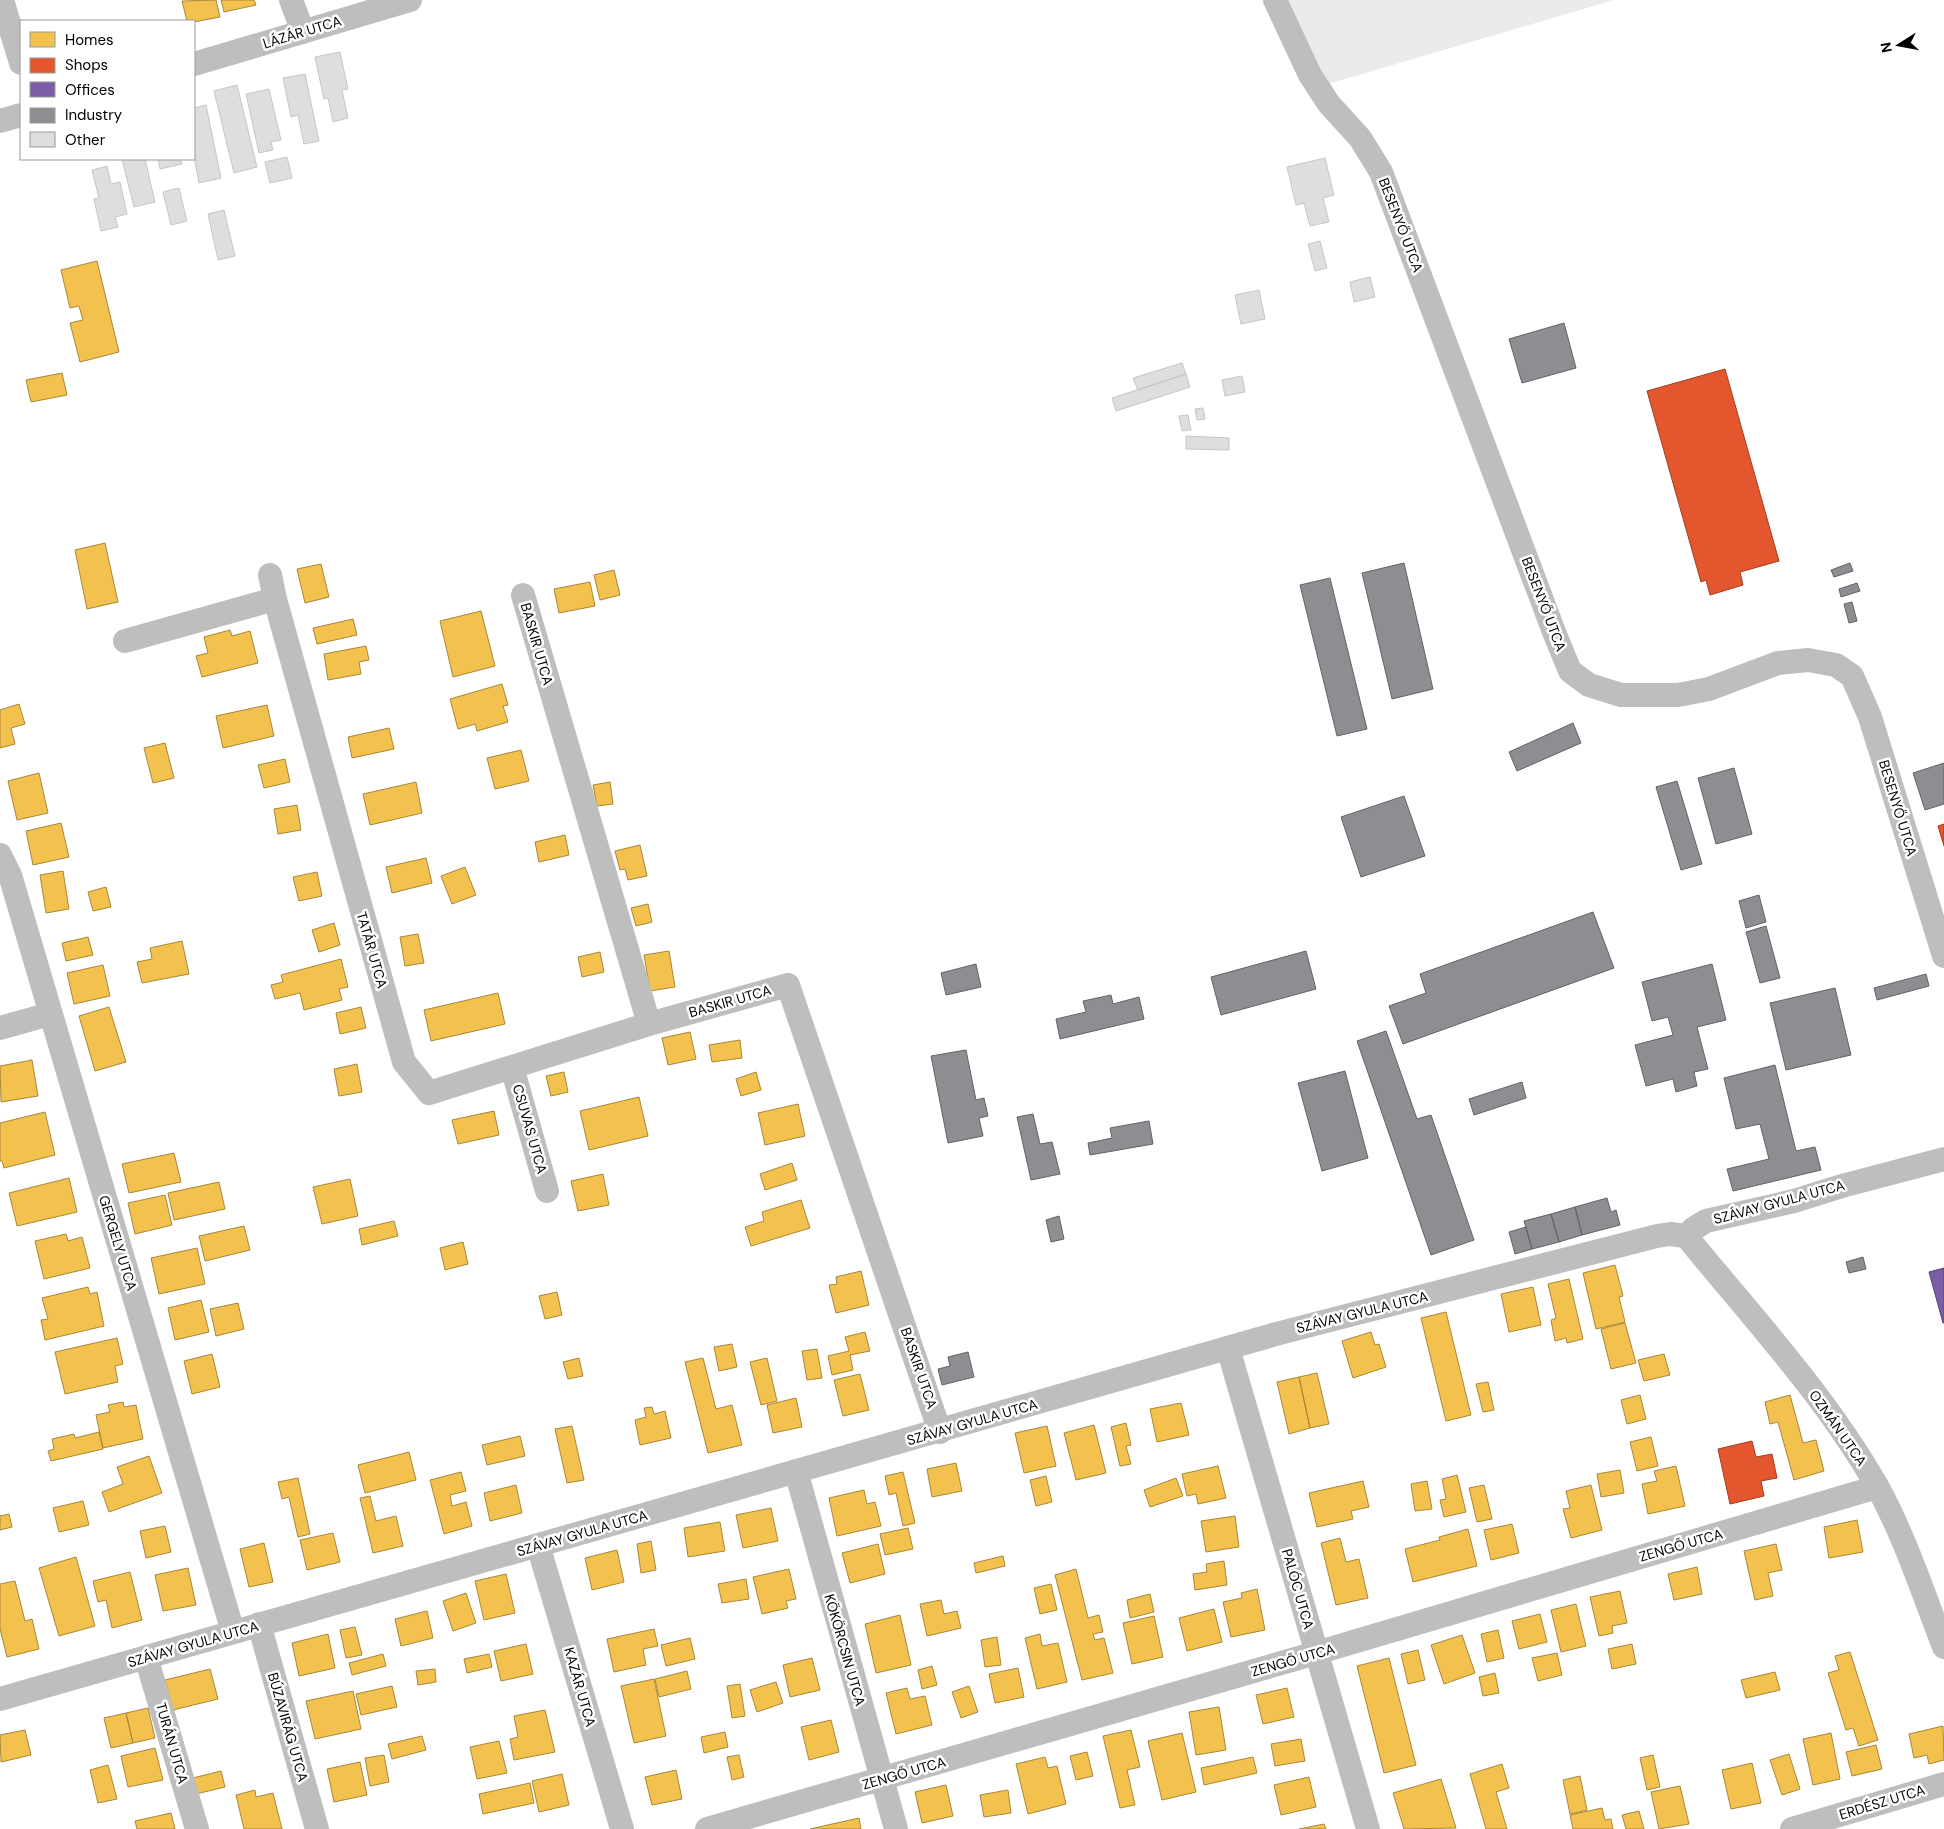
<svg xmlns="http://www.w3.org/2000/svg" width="1944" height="1829" viewBox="0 0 1944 1829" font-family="'DM Sans',sans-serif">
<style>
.green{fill:#ebebeb}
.homes{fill:#f2c14e;stroke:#a98737}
.shops{fill:#e4572e;stroke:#a03d20}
.offices{fill:#7b5ea7;stroke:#564275}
.industry{fill:#8d8d92;stroke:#636366}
.building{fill:#dedede;stroke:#c6c6c6}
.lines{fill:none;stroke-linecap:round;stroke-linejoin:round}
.minor{stroke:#bebebe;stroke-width:24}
.labels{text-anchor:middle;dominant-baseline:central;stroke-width:5;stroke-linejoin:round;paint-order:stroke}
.street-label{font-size:14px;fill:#000;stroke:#fff}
</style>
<rect width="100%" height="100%" fill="#fff"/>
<path class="green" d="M1280 0H1614L1311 89Z"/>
<path class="homes" d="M216 0 220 17 194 22 187 21 182 1Z
M221 0H254L256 5 224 12Z
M97 261 119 352 80 362 70 323 83 320 79 306 70 308 61 270Z
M62 373 67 395 31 402 26 380Z
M105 543 118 602 87 609 75 550Z
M321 564 329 597 305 603 297 569Z
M614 570 620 595 600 600 594 575Z
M590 582 595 606 559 613 554 589Z
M481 611 495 666 453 677 440 621Z
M353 619 357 635 317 644 313 628Z
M230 630 232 636 250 631 258 663 202 677 196 656 208 653 204 637Z
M366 646 369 660 359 662 361 674 328 680 324 654Z
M502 684 508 705 503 706 508 722 477 731 475 724 458 729 450 699Z
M19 704 25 724 11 728 15 744 0 748V710Z
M267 705 274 736 223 748 216 716Z
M389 728 394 749 352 758 348 737Z
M165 743 174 778 153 783 144 748Z
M521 750 529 781 495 789 487 758Z
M285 759 290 782 264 788 258 765Z
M39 773 48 813 17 820 8 781Z
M416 782 422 813 370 825 363 794Z
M610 782 613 804 597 806 593 785Z
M297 805 301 830 278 834 274 809Z
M61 823 69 857 33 865 26 831Z
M565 835 569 855 539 862 535 842Z
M640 845 647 876 628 880 625 869 620 870 615 851Z
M426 858 432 883 392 893 386 867Z
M465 867 476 895 452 904 441 876Z
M63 871 69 909 46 913 40 875Z
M317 872 322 896 299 901 293 877Z
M106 887 111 907 93 911 88 892Z
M648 904 652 922 636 926 631 908Z
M334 923 340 945 319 952 312 930Z
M418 934 424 963 405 966 400 937Z
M88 937 93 955 66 961 62 943Z
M182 941 189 974 142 983 137 962 152 959 150 948Z
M669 951 675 987 650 991 644 955Z
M600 952 604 972 582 977 578 957Z
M341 959 348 987 339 989 342 1000 304 1010 300 993 275 999 271 985 283 982 281 975Z
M103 965 110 996 74 1004 67 973Z
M498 993 505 1024 431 1041 424 1010Z
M109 1007 126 1062 95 1071 79 1016Z
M361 1007 366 1028 340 1034 336 1013Z
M690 1032 696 1059 668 1065 662 1038Z
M740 1040 742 1058 712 1062 709 1045Z
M32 1060 38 1096 1 1102 0 1066Z
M357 1064 362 1092 339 1096 334 1069Z
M564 1072 568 1092 551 1096 546 1076Z
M756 1072 761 1090 741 1096 736 1079Z
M639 1097 648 1136 589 1150 580 1111Z
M798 1104 805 1136 765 1145 758 1113Z
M494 1111 499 1135 458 1144 452 1120Z
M45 1112 55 1155 4 1168 2 1161H0V1123Z
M174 1153 181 1182 129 1193 122 1164Z
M792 1163 797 1180 765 1190 760 1174Z
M603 1174 609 1205 578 1211 571 1181Z
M69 1178 77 1212 17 1226 9 1193Z
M350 1179 358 1216 322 1224 313 1187Z
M219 1182 225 1209 174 1220 168 1193Z
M165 1195 172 1225 135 1234 128 1203Z
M801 1200 810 1228 751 1246 745 1227 764 1221 762 1212Z
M394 1221 398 1236 362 1245 359 1229Z
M244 1226 250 1250 205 1261 199 1236Z
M66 1234 68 1241 82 1237 90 1268 44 1279 35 1241Z
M463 1242 468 1264 445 1270 440 1248Z
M197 1248 205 1284 159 1294 151 1258Z
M1615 1265 1623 1296 1619 1297 1625 1322 1596 1329 1583 1273Z
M861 1271 869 1305 836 1313 829 1285 837 1284 836 1277Z
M1569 1279 1583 1339 1567 1343 1566 1338 1555 1341 1551 1320 1556 1318 1548 1284Z
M88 1287 90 1294 97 1292 104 1326 45 1340 41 1320 48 1319 42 1298Z
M1533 1287 1541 1325 1509 1332 1501 1294Z
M557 1292 562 1315 545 1319 539 1296Z
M201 1300 209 1332 175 1340 168 1308Z
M238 1303 244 1329 216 1336 210 1309Z
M1446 1312 1471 1415 1446 1421 1421 1318Z
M1625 1323 1636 1363 1611 1369 1601 1329Z
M865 1332 870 1351 850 1355 853 1370 832 1375 828 1356 849 1351 845 1337Z
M1371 1332 1375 1345 1379 1344 1386 1367 1353 1378 1342 1341Z
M117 1338 123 1364 115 1366 118 1382 65 1394 55 1352Z
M732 1344 737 1367 719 1371 714 1347Z
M817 1349 822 1378 807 1380 802 1351Z
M212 1354 220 1387 192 1394 184 1361Z
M1664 1354 1670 1375 1644 1381 1638 1360Z
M579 1358 583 1376 568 1379 563 1362Z
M703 1358 716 1409 732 1405 742 1445 708 1453 685 1362Z
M767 1358 777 1401 761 1405 750 1362Z
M1317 1373 1329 1424 1310 1428 1299 1377Z
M860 1374 869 1410 843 1416 834 1380Z
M1299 1377 1310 1428 1289 1434 1277 1382Z
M1488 1382 1494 1410 1483 1412 1476 1384Z
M1640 1395 1646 1419 1627 1424 1621 1400Z
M1790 1395 1803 1443 1816 1440 1824 1471 1794 1480 1778 1422 1770 1424 1765 1402Z
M796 1398 802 1427 773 1433 767 1405Z
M123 1402 124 1407 136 1405 143 1439 103 1448 96 1415 110 1412 108 1405Z
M1181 1403 1189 1435 1157 1442 1150 1409Z
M652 1407 654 1414 665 1411 671 1438 640 1445 635 1420 646 1417 644 1408Z
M1126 1423 1131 1445 1126 1446 1131 1464 1120 1466 1111 1427Z
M1094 1425 1106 1473 1076 1480 1064 1433Z
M572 1426 584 1480 567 1483 555 1429Z
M1047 1426 1056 1466 1024 1473 1015 1433Z
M99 1432 103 1449 51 1461 48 1451 54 1449 52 1439 74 1434 75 1438Z
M520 1436 525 1456 487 1465 482 1445Z
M1651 1437 1658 1466 1637 1471 1630 1442Z
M409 1452 416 1480 365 1493 358 1465Z
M149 1456 162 1493 109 1512 102 1492 123 1484 117 1467Z
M956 1463 962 1491 932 1497 927 1469Z
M1218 1466 1226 1498 1198 1504 1196 1494 1187 1496 1182 1474Z
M1676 1466 1685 1506 1648 1514 1642 1484 1657 1481 1654 1471Z
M1620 1470 1624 1493 1601 1497 1597 1474Z
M461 1472 466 1491 450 1495 452 1506 466 1502 472 1526 444 1534 430 1480Z
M903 1472 915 1523 903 1526 896 1493 889 1495 885 1476Z
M1457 1475 1466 1512 1444 1517 1440 1500 1446 1499 1442 1479Z
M1046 1476 1052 1502 1036 1506 1030 1480Z
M298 1478 310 1534 298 1537 289 1497 282 1499 278 1482Z
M1176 1478 1183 1496 1150 1507 1144 1490Z
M1363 1481 1369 1507 1351 1511 1353 1519 1317 1527 1309 1493Z
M1427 1481 1432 1509 1415 1511 1411 1484Z
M516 1485 522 1513 490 1521 484 1493Z
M1484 1485 1492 1519 1477 1522 1469 1488Z
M1591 1485 1602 1530 1571 1538 1563 1509 1570 1508 1566 1491Z
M864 1490 867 1504 875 1502 881 1526 837 1536 829 1498Z
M370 1496 376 1521 396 1516 403 1546 373 1553 360 1498Z
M83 1501 89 1525 59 1532 53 1508Z
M771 1508 778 1541 743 1548 736 1515Z
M9 1514 12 1527 0 1530V1516Z
M1235 1516 1239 1547 1206 1552 1201 1521Z
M1857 1520 1863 1552 1829 1558 1824 1527Z
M720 1522 725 1551 688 1557 684 1528Z
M1512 1524 1519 1553 1491 1560 1484 1530Z
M165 1526 171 1552 146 1558 140 1531Z
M908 1528 913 1549 885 1555 880 1534Z
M1468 1529 1477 1566 1413 1582 1405 1549 1440 1540 1439 1537Z
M333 1533 340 1562 307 1570 300 1540Z
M1340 1538 1346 1562 1359 1559 1368 1598 1336 1605 1321 1543Z
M651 1541 656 1570 641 1573 637 1544Z
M264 1543 273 1582 249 1587 240 1549Z
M878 1544 885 1574 850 1583 842 1553Z
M1776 1544 1782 1570 1768 1573 1773 1596 1755 1600 1744 1551Z
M617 1550 624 1582 592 1590 585 1558Z
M1003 1556 1005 1566 976 1573 974 1563Z
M76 1557 95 1626 59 1636 39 1568Z
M1224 1561 1227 1585 1195 1590 1193 1574 1207 1572 1206 1564Z
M1697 1567 1702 1594 1674 1600 1668 1574Z
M188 1568 196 1605 163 1611 155 1575Z
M789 1569 796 1599 786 1601 788 1608 762 1614 753 1577Z
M1076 1569 1088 1618 1099 1615 1103 1632 1093 1634 1095 1640 1104 1638 1113 1673 1082 1680 1055 1575Z
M130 1572 142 1620 112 1628 106 1600 98 1602 93 1581Z
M506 1574 515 1613 484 1620 475 1581Z
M746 1579 749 1599 722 1603 718 1584Z
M15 1581 25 1621 32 1619 39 1649 7 1657 0 1629V1584Z
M1051 1584 1057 1610 1040 1614 1034 1588Z
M1257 1589 1265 1630 1231 1637 1223 1602 1242 1598 1241 1593Z
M1620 1591 1627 1623 1612 1626 1613 1633 1599 1636 1590 1597Z
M466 1593 476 1623 453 1631 443 1601Z
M1150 1594 1154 1612 1130 1618 1127 1600Z
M941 1600 944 1614 957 1611 961 1628 927 1636 920 1604Z
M1576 1604 1586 1646 1561 1652 1551 1610Z
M1214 1609 1222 1642 1187 1651 1179 1618Z
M427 1611 433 1638 401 1646 395 1619Z
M1540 1614 1547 1642 1519 1649 1512 1621Z
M900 1615 911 1665 876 1673 865 1624Z
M1154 1616 1163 1657 1132 1664 1123 1623Z
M355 1627 362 1655 346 1658 340 1630Z
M654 1629 658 1646 643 1649 646 1665 614 1672 607 1639Z
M1498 1630 1504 1658 1487 1662 1481 1634Z
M328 1634 335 1668 299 1676 292 1643Z
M1040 1634 1042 1646 1058 1643 1067 1682 1037 1689 1025 1638Z
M1462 1635 1475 1673 1444 1684 1431 1645Z
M997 1637 1001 1665 985 1667 981 1640Z
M690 1638 695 1659 666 1666 661 1645Z
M526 1644 533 1674 501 1681 494 1651Z
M1632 1644 1636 1664 1612 1669 1608 1649Z
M1418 1650 1425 1680 1408 1684 1401 1654Z
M1850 1652 1878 1740 1859 1746 1853 1728 1846 1730 1828 1673 1839 1670 1835 1656Z
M1557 1653 1562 1675 1538 1681 1532 1658Z
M383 1654 386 1666 352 1675 349 1663Z
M489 1654 492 1667 467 1673 464 1659Z
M812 1658 820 1690 790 1697 783 1665Z
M1389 1658 1416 1765 1384 1773 1357 1666Z
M932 1666 937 1685 922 1689 918 1670Z
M1018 1668 1024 1697 995 1703 989 1674Z
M210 1669 218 1699 173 1710 165 1680Z
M435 1669 436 1682 418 1685 416 1671Z
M687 1671 691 1689 659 1697 655 1679Z
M1775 1672 1780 1690 1746 1698 1741 1680Z
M1495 1673 1499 1693 1483 1696 1479 1677Z
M654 1679 666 1736 634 1743 621 1686Z
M776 1682 783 1703 757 1712 750 1690Z
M740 1684 745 1716 732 1718 727 1686Z
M392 1686 397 1707 361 1715 356 1694Z
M969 1686 978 1712 961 1718 952 1692Z
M907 1688 910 1699 925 1696 932 1725 896 1734 886 1693Z
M1287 1688 1294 1717 1263 1724 1256 1695Z
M353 1691 361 1729 315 1739 306 1701Z
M1219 1707 1226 1750 1196 1755 1189 1712Z
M148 1708 155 1738 133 1743 126 1713Z
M545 1710 555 1752 514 1760 510 1739 518 1737 514 1716Z
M126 1713 133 1743 111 1748 104 1718Z
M831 1720 839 1752 809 1760 801 1727Z
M1943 1726 1944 1760 1929 1764 1927 1755 1914 1758 1909 1734Z
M25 1730 31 1755 1 1762 0 1735Z
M1131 1730 1140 1767 1127 1770 1135 1805 1120 1808 1103 1736Z
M725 1732 728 1747 704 1753 701 1737Z
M1182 1733 1196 1792 1162 1800 1148 1741Z
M1831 1733 1840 1779 1813 1785 1803 1739Z
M422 1736 426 1750 392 1759 388 1744Z
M1301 1739 1305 1761 1275 1766 1271 1744Z
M499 1741 507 1773 477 1779 470 1747Z
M1876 1745 1882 1769 1852 1776 1846 1752Z
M155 1748 163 1780 128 1787 121 1756Z
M1087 1752 1093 1776 1076 1780 1070 1756Z
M1789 1754 1800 1789 1782 1795 1770 1760Z
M384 1755 389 1782 370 1786 365 1758Z
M739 1755 744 1777 732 1780 727 1757Z
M1653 1755 1660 1787 1647 1790 1640 1758Z
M1045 1757 1048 1768 1057 1766 1066 1804 1028 1814 1016 1764Z
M1253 1757 1257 1773 1204 1785 1201 1768Z
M360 1762 367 1795 334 1802 327 1769Z
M1752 1763 1761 1803 1731 1809 1722 1770Z
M1502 1764 1509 1788 1496 1792 1507 1829H1486L1470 1774Z
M108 1765 117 1799 98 1803 90 1770Z
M676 1770 682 1799 652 1805 645 1777Z
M221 1771 225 1787 196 1794 193 1778Z
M562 1774 569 1805 539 1812 532 1781Z
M1580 1776 1587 1810 1570 1814 1563 1780Z
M1309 1777 1316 1807 1281 1815 1274 1785Z
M1441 1779 1456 1828 1404 1829 1393 1793Z
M530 1783 534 1803 483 1814 479 1794Z
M946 1785 953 1816 922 1823 915 1792Z
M1680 1786 1689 1824 1659 1829 1651 1792Z
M255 1790 256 1797 273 1793 282 1829H244L236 1795Z
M1008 1790 1011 1813 984 1817 980 1795Z
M1602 1808 1605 1820 1611 1819 1613 1829H1573L1570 1815Z
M1639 1811 1644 1829H1626L1622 1815Z
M171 1813 175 1829H137L135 1821Z
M859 1818 861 1829H810Z
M1324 1824 1326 1829H1299Z"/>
<path class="shops" d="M1725 369 1779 561 1740 572 1743 585 1710 595 1706 580 1701 582 1647 391Z
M1944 824V846L1938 826Z
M1752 1441 1756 1457 1772 1454 1777 1478 1761 1481 1764 1496 1730 1504 1718 1449Z"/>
<path class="offices" d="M1944 1268V1323H1943L1929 1272Z"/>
<path class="industry" d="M1564 323 1576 368 1522 383 1509 339Z
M1404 563 1433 689 1392 699 1362 573Z
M1850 563 1853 571 1834 577 1831 570Z
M1330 578 1367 729 1337 736 1300 585Z
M1857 583 1860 591 1841 597 1839 589Z
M1852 602 1857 621 1849 623 1844 604Z
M1573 723 1581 743 1517 771 1509 752Z
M1944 763V804L1925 810 1913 773Z
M1734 768 1752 834 1716 844 1698 778Z
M1677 781 1702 864 1681 870 1656 787Z
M1404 796 1425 856 1361 877 1341 817Z
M1759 895 1766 922 1746 928 1739 901Z
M1593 912 1614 968 1403 1044 1389 1006 1426 993 1420 974Z
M1766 926 1780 978 1760 983 1746 932Z
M1306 951 1316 989 1221 1015 1211 977Z
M976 964 981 987 946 995 941 973Z
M1712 964 1726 1020 1697 1027 1708 1069 1694 1072 1697 1086 1676 1092 1673 1079 1646 1086 1635 1045 1673 1035 1668 1017 1652 1021 1642 982Z
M1926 974 1929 986 1877 1000 1874 988Z
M1835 988 1851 1055 1786 1070 1770 1003Z
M1111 995 1113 1004 1139 997 1144 1019 1060 1039 1056 1019 1086 1012 1083 1001Z
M1386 1031 1417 1119 1431 1115 1474 1240 1431 1255 1357 1041Z
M966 1050 976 1100 984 1098 988 1116 979 1118 983 1136 948 1143 931 1056Z
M1775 1065 1796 1151 1815 1147 1821 1170 1733 1191 1727 1169 1769 1159 1760 1124 1736 1129 1724 1078Z
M1345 1071 1368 1158 1322 1171 1298 1083Z
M1522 1082 1526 1098 1474 1115 1469 1099Z
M1033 1114 1040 1144 1052 1142 1060 1174 1031 1180 1017 1117Z
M1149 1121 1153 1144 1090 1155 1088 1143 1112 1138 1110 1128Z
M1607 1198 1611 1212 1616 1210 1620 1225 1582 1235 1575 1207Z
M1575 1207 1582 1235 1559 1242 1551 1214Z
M1551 1214 1559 1242 1532 1249 1524 1221Z
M1059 1216 1064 1239 1051 1242 1046 1220Z
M1526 1227 1532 1249 1515 1254 1509 1232Z
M1863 1257 1866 1269 1849 1273 1846 1262Z
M968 1352 974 1377 942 1385 938 1369 950 1366 948 1357Z"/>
<path class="building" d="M340 52 348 89 342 90 348 118 333 122 328 98 324 99 315 57Z
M305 74 319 141 304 144 298 115 291 117 283 78Z
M237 85 257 167 234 173 214 91Z
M269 89 281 140 271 142 273 150 259 153 246 94Z
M206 105 221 178 199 183 194 156V108Z
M287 157 292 178 270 183 265 162Z
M1325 158 1334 195 1323 198 1329 222 1310 226 1304 203 1296 205 1287 167Z
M122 159H145L155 202 134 207Z
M158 159H180L182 164 160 169Z
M107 166 111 184 120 182 127 214 115 217 118 227 101 231 94 199 99 198 92 170Z
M179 188 187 221 171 225 163 192Z
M224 210 235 256 218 260 208 214Z
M1320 241 1327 268 1315 271 1308 244Z
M1370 277 1375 297 1354 302 1350 282Z
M1259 290 1265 319 1241 324 1235 295Z
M1182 363 1186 374 1138 390 1133 378Z
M1186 374 1190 387 1116 411 1112 398Z
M1242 376 1245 392 1225 396 1222 380Z
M1203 408 1205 419 1197 420 1195 409Z
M1188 415 1191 430 1182 431 1179 416Z
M1186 436 1229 438V450L1186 449Z"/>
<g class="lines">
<path class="minor" d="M2 0 21 63
M291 0 303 32
M1275 0 1310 75 1329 104 1360 138 1381 172 1554 632 1570 671 1589 685 1621 695H1678L1709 689 1778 663 1808 660 1836 665 1852 676 1870 717 1944 956
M194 64 410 0
M0 121 21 115
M270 575 275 599 404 1062 429 1093 649 1024
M523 595 649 1024 788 985 940 1432
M125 641 275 599
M0 855 10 875 233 1632
M0 1028 50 1014
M512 1067 547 1191
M1686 1236C1752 1317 1825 1395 1877 1486 1905 1537 1923 1593 1944 1647
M1686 1236 1693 1229 1706 1221 1794 1201 1842 1186 1944 1159
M1228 1348 1368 1829
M796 1471 896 1829
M538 1545 622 1829
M259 1624 317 1829
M146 1657 197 1829
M0 1699 1276 1334 1657 1236 1670 1234 1686 1236
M707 1829 1316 1653 1877 1487
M1792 1829 1944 1784"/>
</g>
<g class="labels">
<g class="street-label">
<text transform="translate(302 32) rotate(-17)">LÁZÁR UTCA</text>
<text transform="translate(1401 225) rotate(69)">BESENYŐ UTCA</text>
<text transform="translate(1544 604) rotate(69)">BESENYŐ UTCA</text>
<text transform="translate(537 644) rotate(74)">BASKIR UTCA</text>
<text transform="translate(1898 808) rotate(73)">BESENYŐ UTCA</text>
<text transform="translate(372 950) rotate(74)">TATÁR UTCA</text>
<text transform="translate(730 1001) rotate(-16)">BASKIR UTCA</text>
<text transform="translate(530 1129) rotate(74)">CSUVAS UTCA</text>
<text transform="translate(1779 1202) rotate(-15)">SZÁVAY GYULA UTCA</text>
<text transform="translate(118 1243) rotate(73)">GERGELY UTCA</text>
<text transform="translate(1362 1312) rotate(-14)">SZÁVAY GYULA UTCA</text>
<text transform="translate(919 1368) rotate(71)">BASKIR UTCA</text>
<text transform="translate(972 1422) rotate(-16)">SZÁVAY GYULA UTCA</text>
<text transform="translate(1838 1428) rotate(55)">OZMÁN UTCA</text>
<text transform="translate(582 1533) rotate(-16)">SZÁVAY GYULA UTCA</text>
<text transform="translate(1681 1545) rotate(-16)">ZENGŐ UTCA</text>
<text transform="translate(1298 1589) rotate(74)">PALÓC UTCA</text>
<text transform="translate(193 1644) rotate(-16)">SZÁVAY GYULA UTCA</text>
<text transform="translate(845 1650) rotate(74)">KÖKÖRCSIN UTCA</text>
<text transform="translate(1293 1660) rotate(-16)">ZENGŐ UTCA</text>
<text transform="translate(580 1687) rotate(74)">KAZÁR UTCA</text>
<text transform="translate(288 1727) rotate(74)">BÚZAVIRÁG UTCA</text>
<text transform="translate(172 1743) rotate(74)">TURÁN UTCA</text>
<text transform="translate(904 1773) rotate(-16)">ZENGŐ UTCA</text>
<text transform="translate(1882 1802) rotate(-17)">ERDÉSZ UTCA</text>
</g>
</g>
<rect x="20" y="20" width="175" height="140" fill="#ffffff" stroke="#999999"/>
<rect x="30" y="32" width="25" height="15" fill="#f2c14e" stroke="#999999"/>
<text x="65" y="45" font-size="15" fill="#000000">Homes</text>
<rect x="30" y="58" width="25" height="15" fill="#e4572e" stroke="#999999"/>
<text x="65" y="70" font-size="15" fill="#000000">Shops</text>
<rect x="30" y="82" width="25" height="15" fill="#7b5ea7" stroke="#999999"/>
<text x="65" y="95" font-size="15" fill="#000000">Offices</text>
<rect x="30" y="108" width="25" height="15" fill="#8d8d92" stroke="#999999"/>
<text x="65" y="120" font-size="15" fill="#000000">Industry</text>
<rect x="30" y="132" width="25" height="15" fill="#dedede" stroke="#999999"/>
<text x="65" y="145" font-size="15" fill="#000000">Other</text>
<g transform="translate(1899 45) rotate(259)" stroke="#ffffff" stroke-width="4" paint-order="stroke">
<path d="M0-4L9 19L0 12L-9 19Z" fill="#000000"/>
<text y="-8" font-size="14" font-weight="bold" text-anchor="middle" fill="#000000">N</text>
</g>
</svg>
